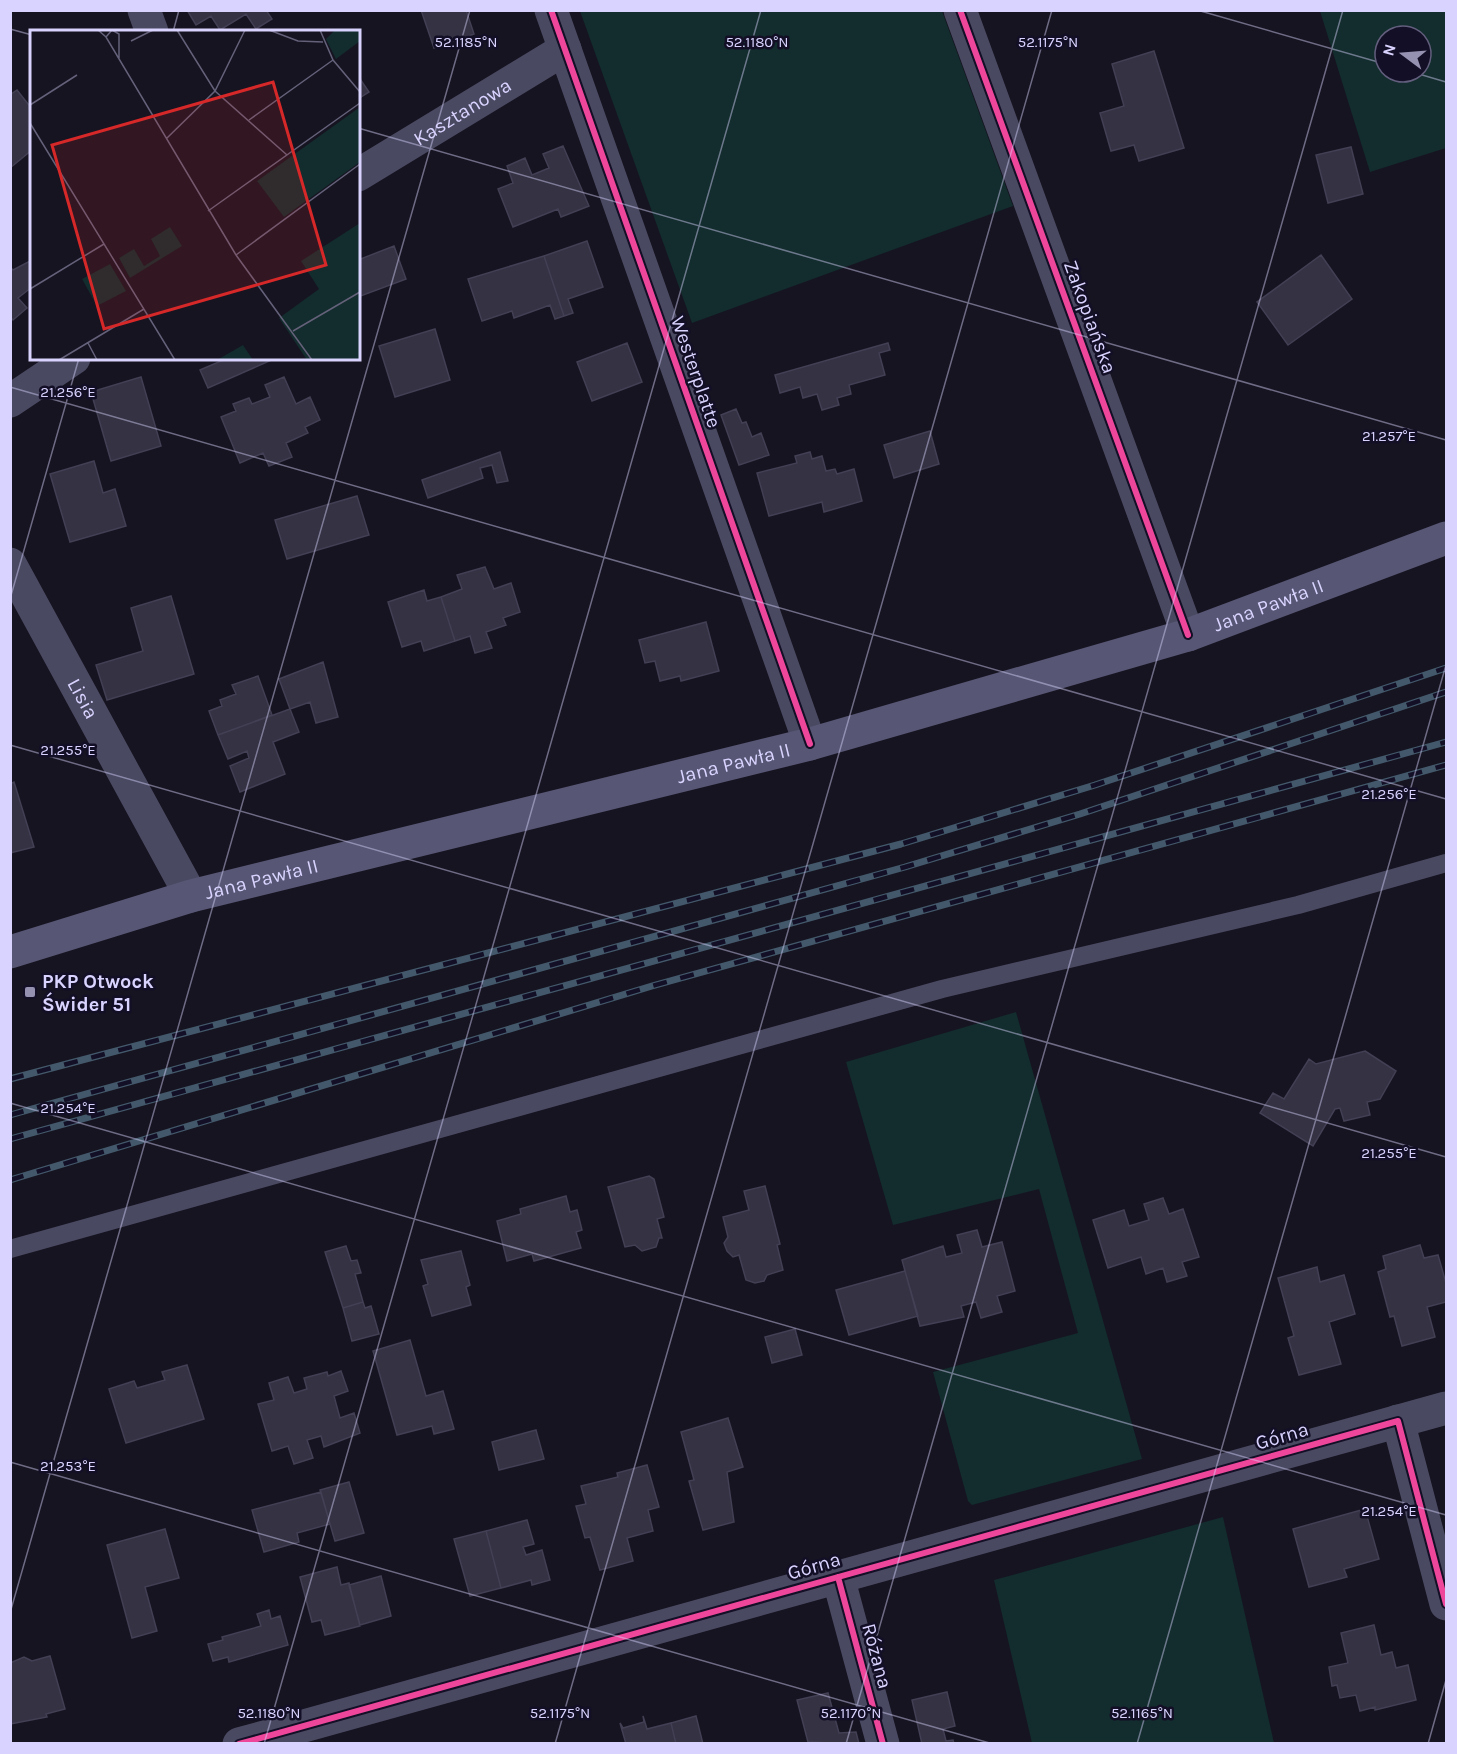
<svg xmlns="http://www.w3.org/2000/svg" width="1457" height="1754" viewBox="0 0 1457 1754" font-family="Karla,sans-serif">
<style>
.green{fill:#132c2d;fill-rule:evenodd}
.building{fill:#343243;stroke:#433f54;stroke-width:1.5}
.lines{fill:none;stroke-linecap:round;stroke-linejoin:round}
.lane{stroke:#4a4962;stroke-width:18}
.street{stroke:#4a4962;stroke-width:33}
.secondary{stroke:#575674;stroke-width:33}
.rail-casing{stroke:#43596b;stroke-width:7}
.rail{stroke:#130f26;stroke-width:4.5;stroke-dasharray:14;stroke-linecap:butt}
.cycleway-casing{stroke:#130f26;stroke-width:10}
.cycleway{stroke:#ed469a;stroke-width:6}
.ticks{fill:none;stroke:#d9d4ff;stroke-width:1.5;stroke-opacity:0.45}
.poi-dot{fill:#9591b1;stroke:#130f26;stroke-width:2}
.labels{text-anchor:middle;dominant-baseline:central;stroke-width:5;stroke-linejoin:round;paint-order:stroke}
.street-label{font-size:20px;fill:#d9d4ff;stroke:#130f26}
.poi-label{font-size:20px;font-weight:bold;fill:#d9d4ff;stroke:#130f26;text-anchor:start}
.inset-road{fill:none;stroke:#64617a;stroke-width:1.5}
.view{fill:#d62828;fill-opacity:0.15;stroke:#d62828;stroke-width:3}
.inset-edge{fill:none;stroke:#d9d4ff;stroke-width:3}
.ticks-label{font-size:15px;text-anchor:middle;fill:#d9d4ff;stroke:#130f26;stroke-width:5;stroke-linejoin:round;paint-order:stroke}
</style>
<rect width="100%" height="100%" fill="#161421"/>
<path class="green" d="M580 11H942L1013 206 692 323Z
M1320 11H1446V148L1370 172ZM1385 36H1421V72H1385Z
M1016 1012 1142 1459 972 1505 968 1501 933 1372 1078 1333 1039 1189 893 1225 846 1062Z
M1223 1517 1274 1743H1032L994 1580Z"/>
<path class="building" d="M187 10H266L272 19 256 29 246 14 220 30 211 16 196 25Z
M421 10H466L474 34 434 48Z
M1154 51 1184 148 1139 161 1134 145 1111 151 1100 113 1124 106 1112 64Z
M358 76 369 92 358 99Z
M17 90 32 109V150L10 168V95Z
M563 146 589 206 561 217 558 209 513 227 498 189 513 183 507 166 525 158 532 175 549 168 543 154Z
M1351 147 1363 194 1328 203 1316 155Z
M587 241 603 287 568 299 573 313 564 316 544 256Z
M394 246 406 279 358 297V260Z
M1321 255 1352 299 1288 345 1257 302Z
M544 256 564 316 555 319 550 305 514 318 512 311 482 321 468 279Z
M32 260V287L18 298 27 308 13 320 10 316V267L13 270Z
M435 329 450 380 395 397 379 346Z
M627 343 642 382 592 401 577 362Z
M888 343 890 350 879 353 885 375 849 385 851 394 837 398 839 405 822 410 817 394 803 398 800 387 780 393 775 375Z
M228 358H276L208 388 200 370Z
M141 377 161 446 111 461 91 392Z
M284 377 296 404 310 397 320 420 305 427 308 433 286 443 292 457 269 466 263 453 240 463 221 417 236 411 233 404 249 398 252 404 270 397 265 385Z
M736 409 742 423 746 422 752 437 761 433 769 455 739 465 721 415Z
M930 431 939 464 894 478 884 445Z
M500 452 508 481 497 483 492 465 480 468 483 478 428 498 422 480Z
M810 452 812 459 822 456 826 471 835 469 837 474 854 469 862 501 824 512 822 502 769 516 757 473 797 463 795 456Z
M94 461 103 493 115 489 126 526 70 542 50 474Z
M357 496 369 535 287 559 275 520Z
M485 567 494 589 511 583 520 612 503 618 506 625 486 632 492 648 475 653 470 636 455 641 441 597 462 589 457 575Z
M424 590 427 601 441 597 455 641 424 651 421 641 402 647 388 602Z
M171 596 194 674 107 700 96 665 143 651 131 608Z
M706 622 719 671 681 681 680 676 660 681 655 661 645 663 639 640Z
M323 662 338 717 316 723 310 702 290 709 279 679Z
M258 676 272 715 218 735 209 711 222 706 220 700 236 694 232 685Z
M290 709 299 732 273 742 285 774 240 792 230 766 249 758 247 751 228 759 218 735Z
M14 782 34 847 10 853V784Z
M1365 1051 1396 1071 1380 1099 1367 1102 1370 1115 1344 1121 1340 1108 1335 1109 1313 1146 1260 1113 1273 1093 1284 1099 1309 1059 1316 1064Z
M649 1176 654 1179 664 1217 657 1219 662 1238H659L656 1247 642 1251 635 1245 625 1247 608 1187Z
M765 1186 780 1244 777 1245 783 1270 767 1275 764 1281 755 1283 746 1280 739 1255 733 1257 727 1251 724 1243 728 1237 723 1217 749 1210 744 1191Z
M566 1196 570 1212 577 1210 582 1230 576 1232 581 1248 534 1261 532 1254 507 1261 497 1221 521 1214 520 1209Z
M1163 1198 1169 1214 1183 1209 1199 1257 1182 1262 1187 1276 1167 1282 1163 1268 1146 1274 1141 1257 1108 1268 1093 1220 1124 1210 1129 1226 1149 1220 1144 1204Z
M977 1230 982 1247 1002 1242 1015 1291 997 1296 1002 1312 981 1318 976 1302 961 1306 964 1317 920 1326 902 1260 943 1246 946 1257 962 1253 957 1235Z
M1420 1245 1424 1258 1438 1255 1446 1283V1302L1427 1307 1435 1337 1402 1346 1394 1316 1390 1317 1378 1272 1386 1269 1383 1256Z
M346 1246 351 1261 357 1260 361 1273 355 1274 363 1302 343 1308 325 1252Z
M461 1251 470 1285 466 1287 471 1305 432 1316 423 1286 428 1284 421 1260Z
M1317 1267 1320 1282 1344 1275 1355 1314 1329 1322 1341 1364 1299 1375 1288 1338 1294 1336 1278 1278Z
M905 1271 918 1316 849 1335 836 1290Z
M363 1302 365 1308 371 1306 379 1334 352 1341 343 1308Z
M795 1329 802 1355 772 1363 765 1337Z
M410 1340 426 1396 443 1391 454 1429 434 1434 432 1426 397 1435 373 1351Z
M187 1365 204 1419 126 1443 109 1389 134 1381 137 1388 165 1380 162 1372Z
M341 1371 348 1391 334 1396 340 1418 354 1413 360 1433 324 1447 321 1436 307 1440 313 1458 294 1464 288 1446 272 1451 258 1404 274 1400 269 1383 288 1377 294 1393 307 1389 304 1378 327 1372 328 1376Z
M728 1418 743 1467 727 1472 734 1522 703 1530 689 1481 694 1480 681 1432Z
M536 1430 544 1459 499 1470 492 1442Z
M647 1465 659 1507 648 1510 653 1531 627 1538 633 1561 600 1570 590 1537 585 1538 576 1506 586 1504 581 1486 618 1477 617 1473Z
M349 1482 364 1533 335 1541 320 1490Z
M321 1492 330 1524 297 1533 299 1542 264 1552 252 1510Z
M1365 1509 1379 1559 1344 1569 1347 1577 1309 1587 1293 1529Z
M527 1520 534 1544 523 1547 526 1555 542 1550 550 1580 532 1585 531 1580 501 1588 486 1531Z
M165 1529 179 1578 145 1587 157 1631 132 1638 107 1545Z
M486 1531 501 1588 470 1596 454 1539Z
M337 1567 341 1585 349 1583 360 1626 325 1635 321 1620 312 1622 300 1577Z
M381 1576 391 1616 360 1625 349 1585Z
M269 1610 271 1619 280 1616 288 1645 229 1662 228 1657 213 1661 208 1644 223 1640 222 1637 261 1626 257 1614Z
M1374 1625 1381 1655 1392 1652 1396 1668 1408 1665 1416 1700 1375 1710V1707L1360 1711 1356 1695 1340 1698 1337 1685 1332 1686 1329 1667 1348 1663 1341 1633Z
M50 1656 65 1709 46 1714 47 1717 10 1724V1663L24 1657 32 1661Z
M947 1692 955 1726 943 1729 946 1741 953 1740 954 1744H922L912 1700Z
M828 1693 839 1733 856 1732 859 1744 808 1742 797 1700Z
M643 1716 647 1729 671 1723 676 1744H626L620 1723 623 1728 644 1722Z
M696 1716 703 1744H676L671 1723Z"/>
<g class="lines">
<path class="lane" d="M10 1249 942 989 1298 905 1446 863"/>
<g class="street">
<path d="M144 10 152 32"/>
<path d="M551 10 810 744"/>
<path d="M960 10 1188 635"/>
<path id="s1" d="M358 175 565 49"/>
<path d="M10 401 74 358"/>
<path id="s2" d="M10 564 191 896"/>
<path d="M1398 1421 1446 1604"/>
<path d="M838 1577 883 1744"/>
<path d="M239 1744 1446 1408"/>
</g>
<path class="secondary" id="s3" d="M10 952 191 896 810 744 1188 635 1446 538"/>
<g class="rail-casing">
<path id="rail" d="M10 1079 901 844 1095 785 1446 668
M10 1115 905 867 1080 814 1446 692
M10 1139 1446 742
M10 1180 652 986 1446 765"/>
</g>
<use href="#rail" class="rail"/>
<g class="cycleway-casing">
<path id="cycleway" d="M551 10 810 744
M960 10 1188 635
M838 1577 883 1744
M239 1744 1398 1421 1446 1604"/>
</g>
<use href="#cycleway" class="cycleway"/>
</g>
<path class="ticks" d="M1197 10 1385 64M10 29 32 35M173 32 179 10M1412 72 1446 82M358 128 1446 440M10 387 1446 799M10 599 79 358M10 745 1446 1157M10 1103 1446 1515M10 1462 993 1744M10 1613 470 10M264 1744 761 10M555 1744 1052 10M846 1744 1343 10M1137 1744 1446 665M1428 1744 1446 1680"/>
<rect class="poi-dot" x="24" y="986" width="12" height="12" rx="3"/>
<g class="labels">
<g class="street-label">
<text stroke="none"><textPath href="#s1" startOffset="122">Kasztanowa</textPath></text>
<text transform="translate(1090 317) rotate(70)">Zakopiańska</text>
<text transform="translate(696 372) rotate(71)">Westerplatte</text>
<text stroke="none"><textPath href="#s3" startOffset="1306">Jana Pawła II</textPath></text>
<text stroke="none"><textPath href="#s2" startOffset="153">Lisia</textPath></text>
<text stroke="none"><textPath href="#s3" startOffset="748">Jana Pawła II</textPath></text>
<text stroke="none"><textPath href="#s3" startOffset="262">Jana Pawła II</textPath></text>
<text transform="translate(1282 1436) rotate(-16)">Górna</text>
<text transform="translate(814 1566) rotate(-16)">Górna</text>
<text transform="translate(877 1656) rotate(75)">Różana</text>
</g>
<g class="poi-label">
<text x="42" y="981">PKP Otwock<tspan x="42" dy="23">Świder 51</tspan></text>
</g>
</g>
<g transform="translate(30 30)">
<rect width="330" height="330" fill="#161421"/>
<path d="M305 0H330V11L306 29 296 9ZM330 77V132L254 187 227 151ZM330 193V330H277L249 288 289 259 271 231ZM140 197 152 216 100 248 89 228 104 219 114 236 130 226 121 209ZM80 234 96 261 67 276 52 249ZM213 315 223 330H187Z" fill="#132c2d"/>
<path class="inset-road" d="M68 0 76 7 206 225 282 330M147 0 185 61 257 125M239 0 268 11 293 12M290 0 303 30 330 62M76 7 82 0 89 4V28M101 11 123 0M0 75 47 45M219 90 303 30M0 93 145 330M137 108 185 61 215 0M178 181 330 73M206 225 330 134M0 259 74 214M263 301 330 262M58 313 67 330M29 330 114 279"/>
<path class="view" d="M243 52 296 235 74 299 22 115Z"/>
<rect width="330" height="330" class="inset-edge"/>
</g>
<g class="ticks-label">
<text x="466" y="47">52.1185°N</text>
<text x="757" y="47">52.1180°N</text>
<text x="1048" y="47">52.1175°N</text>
<text x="68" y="397">21.256°E</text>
<text x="1389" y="441">21.257°E</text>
<text x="68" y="755">21.255°E</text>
<text x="1389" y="799">21.256°E</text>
<text x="68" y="1113">21.254°E</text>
<text x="1389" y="1158">21.255°E</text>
<text x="68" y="1471">21.253°E</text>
<text x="1389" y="1516">21.254°E</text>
<text x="269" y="1718">52.1180°N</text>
<text x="560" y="1718">52.1175°N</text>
<text x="851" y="1718">52.1170°N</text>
<text x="1142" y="1718">52.1165°N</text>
</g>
<rect width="1457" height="1754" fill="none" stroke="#d9d4ff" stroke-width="24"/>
<g transform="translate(1403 54) rotate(286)"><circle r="28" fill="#130f26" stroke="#625e7d" stroke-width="1.5"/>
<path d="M0-4.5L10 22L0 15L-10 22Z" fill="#9591b1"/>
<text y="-9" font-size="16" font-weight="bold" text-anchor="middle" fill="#d9d4ff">N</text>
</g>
</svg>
